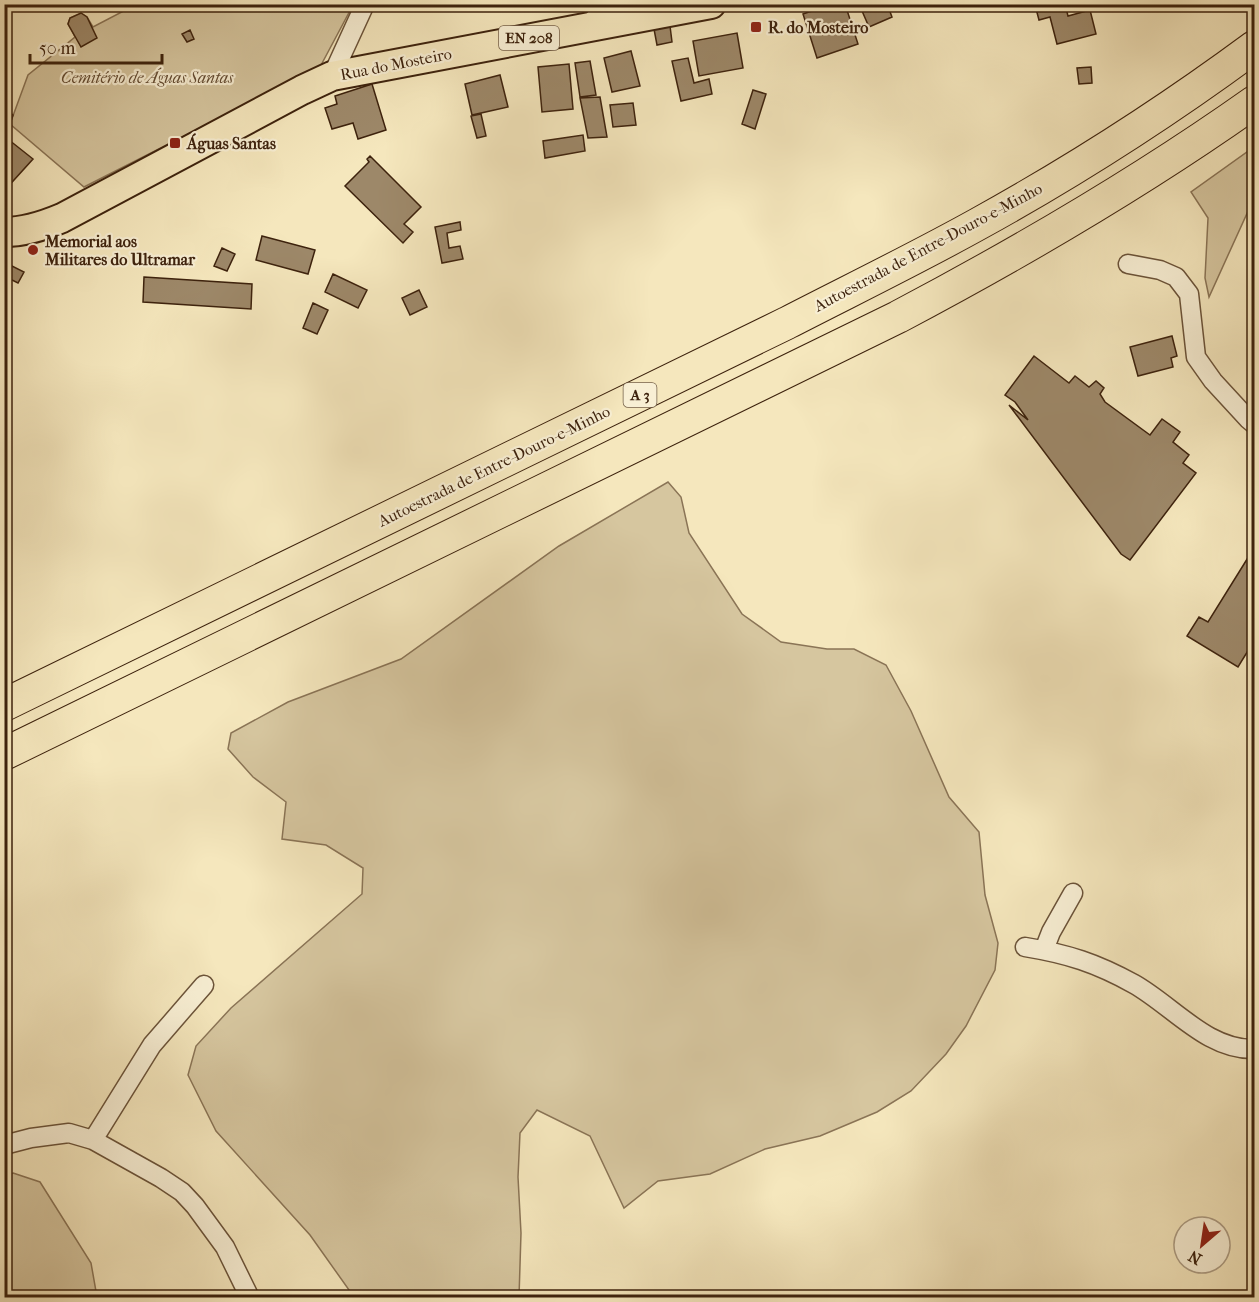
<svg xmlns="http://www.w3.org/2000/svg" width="1259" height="1302" viewBox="0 0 1259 1302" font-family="'IM FELL French Canon',serif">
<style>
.green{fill:#d6c69f;stroke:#8a7456;stroke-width:1.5}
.building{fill:#9d8869;stroke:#3d220d;stroke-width:1.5}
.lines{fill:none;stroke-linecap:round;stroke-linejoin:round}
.service-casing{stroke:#6b5339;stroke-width:12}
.minor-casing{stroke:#6b5339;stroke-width:21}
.primary-casing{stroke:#3d220d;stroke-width:32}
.motorway-casing{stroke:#3d220d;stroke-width:34}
.service{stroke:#f8efd4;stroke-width:9}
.minor{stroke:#f8efd4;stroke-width:18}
.primary{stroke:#f5e7bd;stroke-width:28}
.motorway{stroke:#f5e7bd;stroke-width:32}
.poi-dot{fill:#8f2418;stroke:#f8efd4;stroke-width:2}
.labels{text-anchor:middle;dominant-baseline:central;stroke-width:4.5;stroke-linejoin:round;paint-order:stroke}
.shield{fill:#f8efd4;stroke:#756049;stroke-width:1.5}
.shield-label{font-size:15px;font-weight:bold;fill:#3d220d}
.poi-label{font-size:16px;font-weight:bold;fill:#3d220d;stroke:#f8efd4;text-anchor:start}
.street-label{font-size:16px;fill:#3d220d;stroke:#f8efd4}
.park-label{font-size:16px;font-style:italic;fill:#634b32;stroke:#f8efd4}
</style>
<rect width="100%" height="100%" fill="#f5e7bd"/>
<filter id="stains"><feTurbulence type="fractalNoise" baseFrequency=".00333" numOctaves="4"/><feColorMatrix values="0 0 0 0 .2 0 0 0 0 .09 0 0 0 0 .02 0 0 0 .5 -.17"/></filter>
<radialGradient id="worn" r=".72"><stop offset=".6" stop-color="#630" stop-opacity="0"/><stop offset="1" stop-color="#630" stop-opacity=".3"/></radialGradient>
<path class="green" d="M135 5H353L320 67 84 187 10 124 28 75 75 37 68 24 70 18 81 13 87 17 93 27Z
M1254 147V198L1209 297 1205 278 1208 218 1191 192Z
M668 482 681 497 689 533 742 614 781 642 827 649H854L886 665 911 711 949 797 979 832 985 895 998 943 995 970 966 1026 946 1054 911 1091 877 1112 820 1136 765 1149 710 1174 658 1181 624 1208 590 1136 537 1110 520 1133 518 1177 521 1233 519 1297H354L310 1235 216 1131 188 1075 196 1046 231 1008 362 894 363 868 326 845 282 839 286 802 253 777 228 749 231 733 288 702 401 659 559 546Z
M13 1173 40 1182 91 1263 97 1297H5V1177Z"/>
<path class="building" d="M832 4H845L858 44 817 58 803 14Z
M859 4H898L889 9 892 17 869 27Z
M1065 4 1068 16 1090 10 1096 34 1057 44 1050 17 1039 20 1035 5Z
M81 13 87 17 97 38 81 47 68 24 70 18Z
M670 26 672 42 657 45 654 29Z
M190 30 194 39 187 42 182 34Z
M737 33 743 68 699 76 693 41Z
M631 51 640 86 612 92 604 58Z
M688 58 694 83 709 79 712 94 681 101 672 61Z
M590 61 596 95 580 97 575 63Z
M569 64 573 109 542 112 538 67Z
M1091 67 1092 83 1079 84 1077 68Z
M500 75 508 107 472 115 465 84Z
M372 84 386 130 358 139 353 123 332 129 325 108 337 104 335 96Z
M753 90 766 94 755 129 742 124Z
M600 97 607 137 588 138 580 98Z
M633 103 636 125 613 127 610 105Z
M4 108 13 115 10 124 4 121Z
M481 114 486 136 477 138 471 116Z
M583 135 585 151 545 158 543 141Z
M4 136 33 159 4 191Z
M370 156 421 207 404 224 413 232 403 243 345 186 369 162 367 159Z
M460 222 461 230 447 233 449 248 460 246 463 259 442 263 435 227Z
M262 236 315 250 308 274 256 260Z
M222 248 235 254 227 271 214 266Z
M4 262 24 272 18 283 4 276Z
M333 274 367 290 358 308 325 292Z
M144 277 252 284 251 309 143 302Z
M419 290 427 307 410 315 402 298Z
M4 294H11L9 308H4Z
M313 303 328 310 317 334 303 328Z
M1172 336 1177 356 1171 358 1173 367 1138 376 1130 347Z
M1034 356 1069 383 1075 376 1089 387 1096 381 1104 388 1100 394 1105 402 1150 435 1162 419 1180 432 1173 442 1189 455 1183 463 1196 473 1130 560 1121 554 1009 405 1028 420 1015 402 1005 395Z
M1254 548V641L1238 667 1187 636 1199 617 1208 622Z"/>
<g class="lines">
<g class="service-casing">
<path id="service" d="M588 20 599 5 602 4"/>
</g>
<g class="minor-casing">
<path id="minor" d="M332 76 365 4
M1128 264 1160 270 1176 277 1189 294 1196 357 1213 381 1248 419 1254 424
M1025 947C1068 954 1096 963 1134 984 1173 1006 1207 1050 1254 1049
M1044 950 1051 932 1073 893
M93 1140 152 1045 204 985
M4 1145 31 1138 69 1133 93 1140 161 1178 182 1192 195 1206 225 1247 250 1298"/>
</g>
<g class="primary-casing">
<path id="primary" d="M4 232C25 232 43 226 62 218L302 90 332 76 711 4"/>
</g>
<g class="motorway-casing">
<path id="motorway" d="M4 705 787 323C851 290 915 259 978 224 1074 171 1166 112 1254 47
M4 754 898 317C1021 252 1141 182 1254 102"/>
</g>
<use href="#service" class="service"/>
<use href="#minor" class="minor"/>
<use href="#primary" class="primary"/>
<use href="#motorway" class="motorway"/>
</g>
<g class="poi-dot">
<rect x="750" y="21" width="12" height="12" rx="3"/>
<rect x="169" y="137" width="12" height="12" rx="3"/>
<circle cx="33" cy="250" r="6"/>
</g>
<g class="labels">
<g class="shield">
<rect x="499" y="26" width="60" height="24" rx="4.5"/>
<rect x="623.5" y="383" width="33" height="24" rx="4.5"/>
</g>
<g class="shield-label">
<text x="529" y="38">EN 208</text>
<text x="640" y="395">A 3</text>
</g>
<g class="poi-label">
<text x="768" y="27">R. do Mosteiro</text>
<text x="187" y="143">Águas Santas</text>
<text x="45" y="241">Memorial aos<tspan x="45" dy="18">Militares do Ultramar</tspan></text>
</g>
<g class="street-label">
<text transform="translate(396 64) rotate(-11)">Rua do Mosteiro</text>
<text transform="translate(928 247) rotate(-28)">Autoestrada de Entre-Douro-e-Minho</text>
<text transform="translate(494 466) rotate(-26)">Autoestrada de Entre-Douro-e-Minho</text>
</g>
<g class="park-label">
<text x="147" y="77">Cemitério de Águas Santas</text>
</g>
</g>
<rect width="1259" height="1302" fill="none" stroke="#f5e7bd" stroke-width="24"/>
<rect x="6" y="6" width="1247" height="1290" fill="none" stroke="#3d220d" stroke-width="3"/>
<rect x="12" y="12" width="1235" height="1278" fill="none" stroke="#3d220d" stroke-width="1.5"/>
<g transform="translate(1202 1245) rotate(209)"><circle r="28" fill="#f8efd4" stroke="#ad9d84" stroke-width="1.5"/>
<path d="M0-4.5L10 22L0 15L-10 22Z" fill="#8f2418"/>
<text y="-9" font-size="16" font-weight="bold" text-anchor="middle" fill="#3d220d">N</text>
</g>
<path d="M30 54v9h132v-9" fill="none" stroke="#3d220d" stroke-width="3"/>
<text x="39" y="54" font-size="18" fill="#3d220d" stroke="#f8efd4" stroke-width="4.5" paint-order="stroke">50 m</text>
<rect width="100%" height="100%" filter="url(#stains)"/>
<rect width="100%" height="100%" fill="url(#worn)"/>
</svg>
